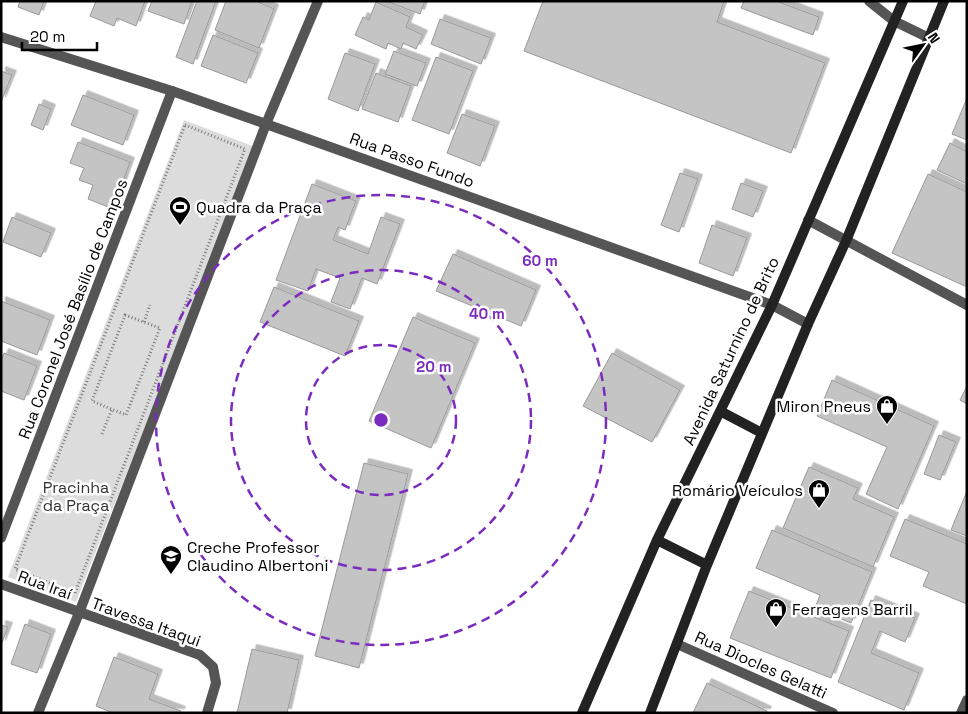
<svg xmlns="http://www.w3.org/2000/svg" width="968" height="714" viewBox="0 0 968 714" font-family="'Space Grotesk',sans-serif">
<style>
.green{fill:#dcdcdc}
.building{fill:#c4c4c4;stroke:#999;filter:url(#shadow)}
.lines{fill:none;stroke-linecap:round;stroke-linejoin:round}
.path{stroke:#777;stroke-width:3;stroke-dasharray:1 2.5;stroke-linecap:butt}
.service{stroke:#555;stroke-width:10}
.minor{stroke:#555;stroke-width:10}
.tertiary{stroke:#555;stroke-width:10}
.secondary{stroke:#222;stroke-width:10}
.ring{fill:none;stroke:#7b2cbf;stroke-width:2.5;stroke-dasharray:9 6}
.labels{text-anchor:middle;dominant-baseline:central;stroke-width:5;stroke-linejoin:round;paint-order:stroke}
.street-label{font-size:16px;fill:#000;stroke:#fff}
.poi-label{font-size:16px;fill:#000;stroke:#fff;text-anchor:start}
.park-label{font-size:16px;fill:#333;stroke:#fff}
.centre{fill:#7b2cbf;stroke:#fff;stroke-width:2.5}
.ring-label{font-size:15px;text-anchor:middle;font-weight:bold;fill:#7b2cbf;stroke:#fff;stroke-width:5;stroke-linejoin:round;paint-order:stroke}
</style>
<defs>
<filter id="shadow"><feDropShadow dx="4.5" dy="-4.5" stdDeviation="0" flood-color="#0004"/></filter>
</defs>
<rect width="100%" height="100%" fill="#fff"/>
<path class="green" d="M184 120 255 147 76 602 8 577Z"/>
<path class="building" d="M20 1H44L39 15 18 7Z
M96 1H145L136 26 117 18 114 26 90 16Z
M152 1H192L184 24 148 11Z
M197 1H216L193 64 176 57Z
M226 1H256L274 9 259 48 215 30Z
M386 1H425L420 14Z
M543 1H724L717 22 825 63 791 153 524 51Z
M744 1H776L819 17 813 35 741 8Z
M376 2 410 17 406 27 423 35 416 49 403 43 401 49 388 43 386 49 355 35 363 17 369 20Z
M440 19 491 38 481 64 431 44Z
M213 35 258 53 246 83 201 66Z
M394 51 426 63 417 86 385 74Z
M345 53 375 64 358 111 328 99Z
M436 57 473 71 449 134 412 120Z
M1 71 12 75 1 102Z
M376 73 411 86 398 122 362 109Z
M83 95 134 115 123 145 71 125Z
M967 98V140L952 134Z
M39 104 51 109 43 130 31 125Z
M462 114 495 126 480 166 447 153Z
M78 142 130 162 113 209 88 199 93 185 79 180 84 168 70 163Z
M950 143 967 152V184L937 170Z
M680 173 698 179 679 232 661 225Z
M928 174 967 192V287L892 253Z
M741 183 763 191 753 217 732 209Z
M312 184 356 201 345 230 338 227 333 240 368 254 381 217 400 224 377 284 362 278 350 309 331 302 340 278 316 269 308 291 276 280Z
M12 217 51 233 41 257 3 242Z
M712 225 747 238 733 276 699 263Z
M453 254 536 290 521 326 436 291Z
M274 287 359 321 345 356 260 322Z
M1 301 50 320 37 355 1 341Z
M413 317 475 343 431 448 369 421Z
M4 353 37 366 24 400 1 391V361Z
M612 353 680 390 652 442 583 406Z
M832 380 934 426 898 509 866 494 887 447 817 416Z
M967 386V404L960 400Z
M939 435 956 442 940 480 924 474Z
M364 463 408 474 359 668 315 656Z
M809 467 858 488 853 499 894 517 873 567 783 528Z
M967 491V536L951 530Z
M905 519 967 544V604L923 586 929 572 890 556Z
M772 530 872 572 851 623 815 608 820 595 756 568Z
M749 591 849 631 831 678 730 638Z
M871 600 915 618 905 642 880 631 871 653 919 673 904 710 838 682Z
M25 624 51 634 37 673 11 664Z
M1 625 8 627 1 645Z
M252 649 299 660 287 713H237Z
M114 657 158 674 149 699 181 711 180 713H113L96 706Z
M707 683 767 711 766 713H693Z"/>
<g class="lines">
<path class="path" d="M185 125 245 149 75 593 15 569Z
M125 315 160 328 126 415 92 401Z
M144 322 150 305
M102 434 112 409"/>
<path class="service" d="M869 1 894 21 929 38"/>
<path class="minor" d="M808 220 967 305
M1 538 172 91
M1 584 200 655 213 667 216 683 207 713
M677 644 833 713
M38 713 79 613 266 124 318 1
M961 713 967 700"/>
<path class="tertiary" d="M1 37 172 91 266 124 772 305 808 324"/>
<path class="secondary" d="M720 411 762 433
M657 540 707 565
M582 713 657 540 772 305 903 1
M650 713 707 565 808 324 846 241 944 1"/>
</g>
<g class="ring">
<circle cx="381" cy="420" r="75"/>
<circle cx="381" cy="420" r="150"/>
<circle cx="381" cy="420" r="225"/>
</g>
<defs>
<g id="stadium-pin" transform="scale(1.125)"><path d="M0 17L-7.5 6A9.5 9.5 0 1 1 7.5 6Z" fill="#000" stroke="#fff"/><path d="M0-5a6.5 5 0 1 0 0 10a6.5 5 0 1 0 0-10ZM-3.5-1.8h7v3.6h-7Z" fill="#fff"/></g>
<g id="shop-pin" transform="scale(1.125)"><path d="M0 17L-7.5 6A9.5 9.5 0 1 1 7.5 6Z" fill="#000" stroke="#fff"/><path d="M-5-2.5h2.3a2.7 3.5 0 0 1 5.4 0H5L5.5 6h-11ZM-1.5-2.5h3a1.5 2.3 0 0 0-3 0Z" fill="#fff"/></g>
<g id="school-pin" transform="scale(1.125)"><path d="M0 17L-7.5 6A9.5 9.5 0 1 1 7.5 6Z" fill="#000" stroke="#fff"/><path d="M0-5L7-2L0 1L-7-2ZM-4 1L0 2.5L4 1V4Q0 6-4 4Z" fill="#fff"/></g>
</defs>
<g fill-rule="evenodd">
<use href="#stadium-pin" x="180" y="207"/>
<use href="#shop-pin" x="887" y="406"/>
<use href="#shop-pin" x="819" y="490"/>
<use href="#school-pin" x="171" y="556"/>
<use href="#shop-pin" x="776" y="609"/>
</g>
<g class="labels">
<g class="street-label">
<text transform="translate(412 160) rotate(20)">Rua Passo Fundo</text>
<text transform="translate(73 309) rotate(-69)">Rua Coronel José Basílio de Campos</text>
<text transform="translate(731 351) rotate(-65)">Avenida Saturnino de Brito</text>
<text transform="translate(45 585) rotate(20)">Rua Iraí</text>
<text transform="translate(146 622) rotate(20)">Travessa Itaqui</text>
<text transform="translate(761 665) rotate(24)">Rua Diocles Gelatti</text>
</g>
<g class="poi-label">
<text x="196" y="207">Quadra da Praça</text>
<text x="871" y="406" text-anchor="end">Miron Pneus</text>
<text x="803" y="490" text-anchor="end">Romário Veículos</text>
<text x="187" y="547">Creche Professor<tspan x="187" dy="18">Claudino Albertoni</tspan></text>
<text x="792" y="609">Ferragens Barril</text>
</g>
<g class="park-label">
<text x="76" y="487">Pracinha<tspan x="76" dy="18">da Praça</tspan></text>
</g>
</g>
<circle cx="381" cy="420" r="8" class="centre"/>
<g class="ring-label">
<text x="540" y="266">60 m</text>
<text x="487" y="319">40 m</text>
<text x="434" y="372">20 m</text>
</g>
<rect width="968" height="714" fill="none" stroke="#000000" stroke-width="5"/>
<g transform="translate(923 45) rotate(57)" stroke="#ffffff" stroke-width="4" paint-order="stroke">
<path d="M0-4L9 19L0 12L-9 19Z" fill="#000000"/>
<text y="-8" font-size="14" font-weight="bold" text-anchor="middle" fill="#000000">N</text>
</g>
<path d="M22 42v8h75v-8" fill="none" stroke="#000000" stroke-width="2.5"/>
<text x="30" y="42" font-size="15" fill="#000000" stroke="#ffffff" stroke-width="4" paint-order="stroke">20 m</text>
</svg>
